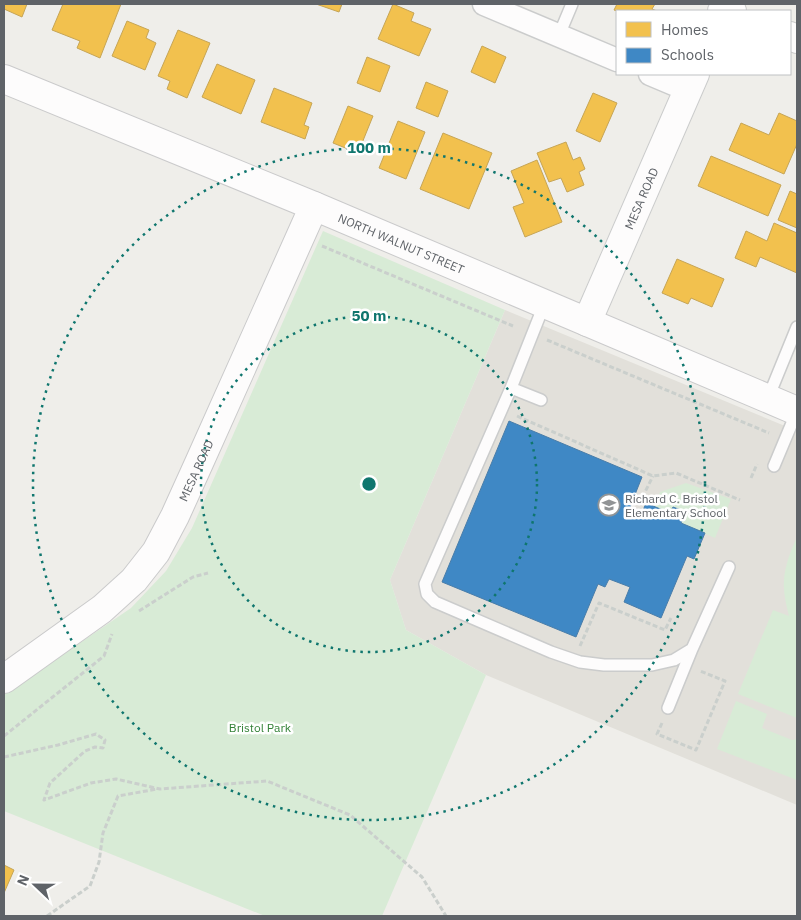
<svg xmlns="http://www.w3.org/2000/svg" width="801" height="920" viewBox="0 0 801 920" font-family="'IBM Plex Sans',sans-serif">
<style>
.education{fill:#e2e0da}
.green{fill:#d8ebd6}
.homes{fill:#f2c14e;stroke:#c6a556}
.schools{fill:#3f88c5;stroke:#497da9}
.lines{fill:none;stroke-linecap:round;stroke-linejoin:round}
.service-casing{stroke:#cbcccc;stroke-width:14}
.minor-casing{stroke:#cbcccc;stroke-width:25}
.tertiary-casing{stroke:#cbcccc;stroke-width:30}
.secondary-casing{stroke:#cacacb;stroke-width:30}
.path{stroke:#cacfcc;stroke-width:3;stroke-dasharray:5 2.5;stroke-linecap:butt}
.service{stroke:#fdfcfc;stroke-width:11}
.minor{stroke:#fdfcfc;stroke-width:22}
.tertiary{stroke:#fdfcfc;stroke-width:28}
.secondary{stroke:#fdfcfc;stroke-width:28}
.ring{fill:none;stroke:#0f766e;stroke-width:2.5;stroke-dasharray:2.5 5}
.labels{text-anchor:middle;dominant-baseline:central;stroke-width:5;stroke-linejoin:round;paint-order:stroke}
.street-label{font-size:12px;fill:#5f6368;stroke:#fff}
.poi-label{font-size:12px;fill:#5f6368;stroke:#fff;text-anchor:start}
.park-label{font-size:12px;fill:#348238;stroke:#fff}
.centre{fill:#0f766e;stroke:#fff;stroke-width:2.5}
.ring-label{font-size:15px;text-anchor:middle;font-weight:bold;fill:#0f766e;stroke:#fff;stroke-width:5;stroke-linejoin:round;paint-order:stroke}
</style>
<rect width="100%" height="100%" fill="#efeeea"/>
<path class="education" d="M505 310 797 431V805L486 675 406 630 390 580Z"/>
<path class="green" d="M323 231 505 310 390 580 406 630 486 675 382 916H265L4 811V695L131 608 166 571 192 528Z
M686 483 731 499 715 538 681 523 685 511 674 507 670 513 654 507 660 492Z
M797 537V718L738 694 773 610 789 616C786 604 783 592 784 580 785 565 791 550 797 537Z
M736 701 767 714 762 728 792 740 797 739V780L717 749Z"/>
<path class="homes" d="M4 4H27L22 17 4 9Z
M63 4H121L100 58 77 48 80 41 52 30Z
M316 4H342L339 12Z
M393 4 414 13 411 21 431 29 419 56 378 39Z
M617 4H655L652 9 657 11H617L614 10Z
M127 21 149 30 146 38 156 43 145 70 112 56Z
M178 30 210 43 187 98 167 89 170 81 158 76Z
M482 46 506 57 495 83 471 72Z
M367 57 390 66 380 92 357 83Z
M217 64 255 80 241 114 202 97Z
M426 82 448 91 438 117 416 108Z
M274 88 312 103 304 125 309 127 305 139 261 122Z
M593 93 617 103 600 142 576 131Z
M348 106 373 116 358 153 333 143Z
M779 113 797 121V144L784 174 729 150 741 123 769 135Z
M398 121 425 132 406 179 379 168Z
M443 133 492 153 469 209 420 189Z
M566 142 573 160 580 157 585 169 579 172 584 185 567 192 561 178 549 182 537 153Z
M711 156 781 185 768 216 698 186Z
M537 160 562 222 525 237 513 207 524 203 511 171Z
M790 191 797 194V228L778 220Z
M774 223 797 233V273L760 257 756 267 735 258 746 231 767 241Z
M677 259 724 279 712 307 691 298 688 304 662 293Z
M4 865 14 870 4 893Z"/>
<path class="schools" d="M509 421 642 477 630 507 642 513 646 503 670 513 673 507 686 512 681 523 705 533 694 559 687 556 661 618 624 602 630 587 609 579 605 587 598 584 576 637 442 582Z"/>
<g class="lines">
<g class="service-casing">
<path id="service" d="M559 35 572 4
M511 388 425 584 427 594 435 602 551 652 580 662 604 665H652L674 660 692 649 729 567
M768 398 797 327
M541 400 511 388 544 305
M774 466 797 411
M668 708 692 649"/>
</g>
<g class="minor-casing">
<path id="minor" d="M484 4 617 60
M650 74 688 90"/>
</g>
<g class="tertiary-casing">
<g id="tertiary">
<path d="M722 11 724 8 732 11"/>
<path d="M790 36 797 39"/>
<path id="s1" d="M587 322 695 74"/>
</g>
</g>
<g class="secondary-casing">
<g id="secondary">
<path id="s2" d="M4 79 314 206 797 411"/>
<path id="s3" d="M4 679 102 609 134 580 156 552 175 516 199 463 314 206"/>
</g>
</g>
<path class="path" d="M322 246 513 326
M547 340 769 433
M517 416 653 476 676 473 740 500
M751 478 757 464
M639 504 653 476
M139 611 193 577 208 573
M580 646 599 603 665 630 671 618
M662 723 657 734 696 750 725 681 700 671
M4 736 104 656 112 634
M4 757 58 745 96 734 105 740 103 748 95 747 85 751 50 783 44 800 91 783 116 779 160 789 267 781 350 815 422 877 446 916
M47 916 90 886 99 862 103 833 118 796 157 789"/>
<use href="#service" class="service"/>
<use href="#minor" class="minor"/>
<use href="#tertiary" class="tertiary"/>
<use href="#secondary" class="secondary"/>
</g>
<g class="ring">
<circle cx="369" cy="484" r="168"/>
<circle cx="369" cy="484" r="336"/>
</g>
<defs>
<g id="school-ring" transform="scale(1.125)"><circle r="9.5" fill="#fff" stroke="#919496" stroke-width="1.5"/><path d="M0-5L7-2L0 1L-7-2ZM-4 1L0 2.5L4 1V4Q0 6-4 4Z" fill="#919496"/></g>
</defs>
<g fill-rule="evenodd">
<use href="#school-ring" x="609" y="505"/>
</g>
<g class="labels">
<g class="street-label">
<text stroke="none"><textPath href="#s1" startOffset="135">MESA ROAD</textPath></text>
<text stroke="none"><textPath href="#s2" startOffset="430">NORTH WALNUT STREET</textPath></text>
<text stroke="none"><textPath href="#s3" startOffset="290">MESA ROAD</textPath></text>
</g>
<g class="poi-label">
<text x="625" y="498">Richard C. Bristol<tspan x="625" dy="14">Elementary School</tspan></text>
</g>
<g class="park-label">
<text x="260" y="727">Bristol Park</text>
</g>
</g>
<circle cx="369" cy="484" r="8" class="centre"/>
<g class="ring-label">
<text x="369" y="153">100 m</text>
<text x="369" y="321">50 m</text>
</g>
<rect width="801" height="920" fill="none" stroke="#5f6368" stroke-width="10"/>
<rect x="616" y="10" width="175" height="65" fill="#ffffff" stroke="#bfc1c3"/>
<rect x="626" y="22" width="25" height="15" fill="#f2c14e" stroke="#bfc1c3"/>
<text x="661" y="35" font-size="15" fill="#5f6368">Homes</text>
<rect x="626" y="48" width="25" height="15" fill="#3f88c5" stroke="#bfc1c3"/>
<text x="661" y="60" font-size="15" fill="#5f6368">Schools</text>
<g transform="translate(35 885) rotate(292)" stroke="#ffffff" stroke-width="4" paint-order="stroke">
<path d="M0-4L9 19L0 12L-9 19Z" fill="#5f6368"/>
<text y="-8" font-size="14" font-weight="bold" text-anchor="middle" fill="#5f6368">N</text>
</g>
</svg>
